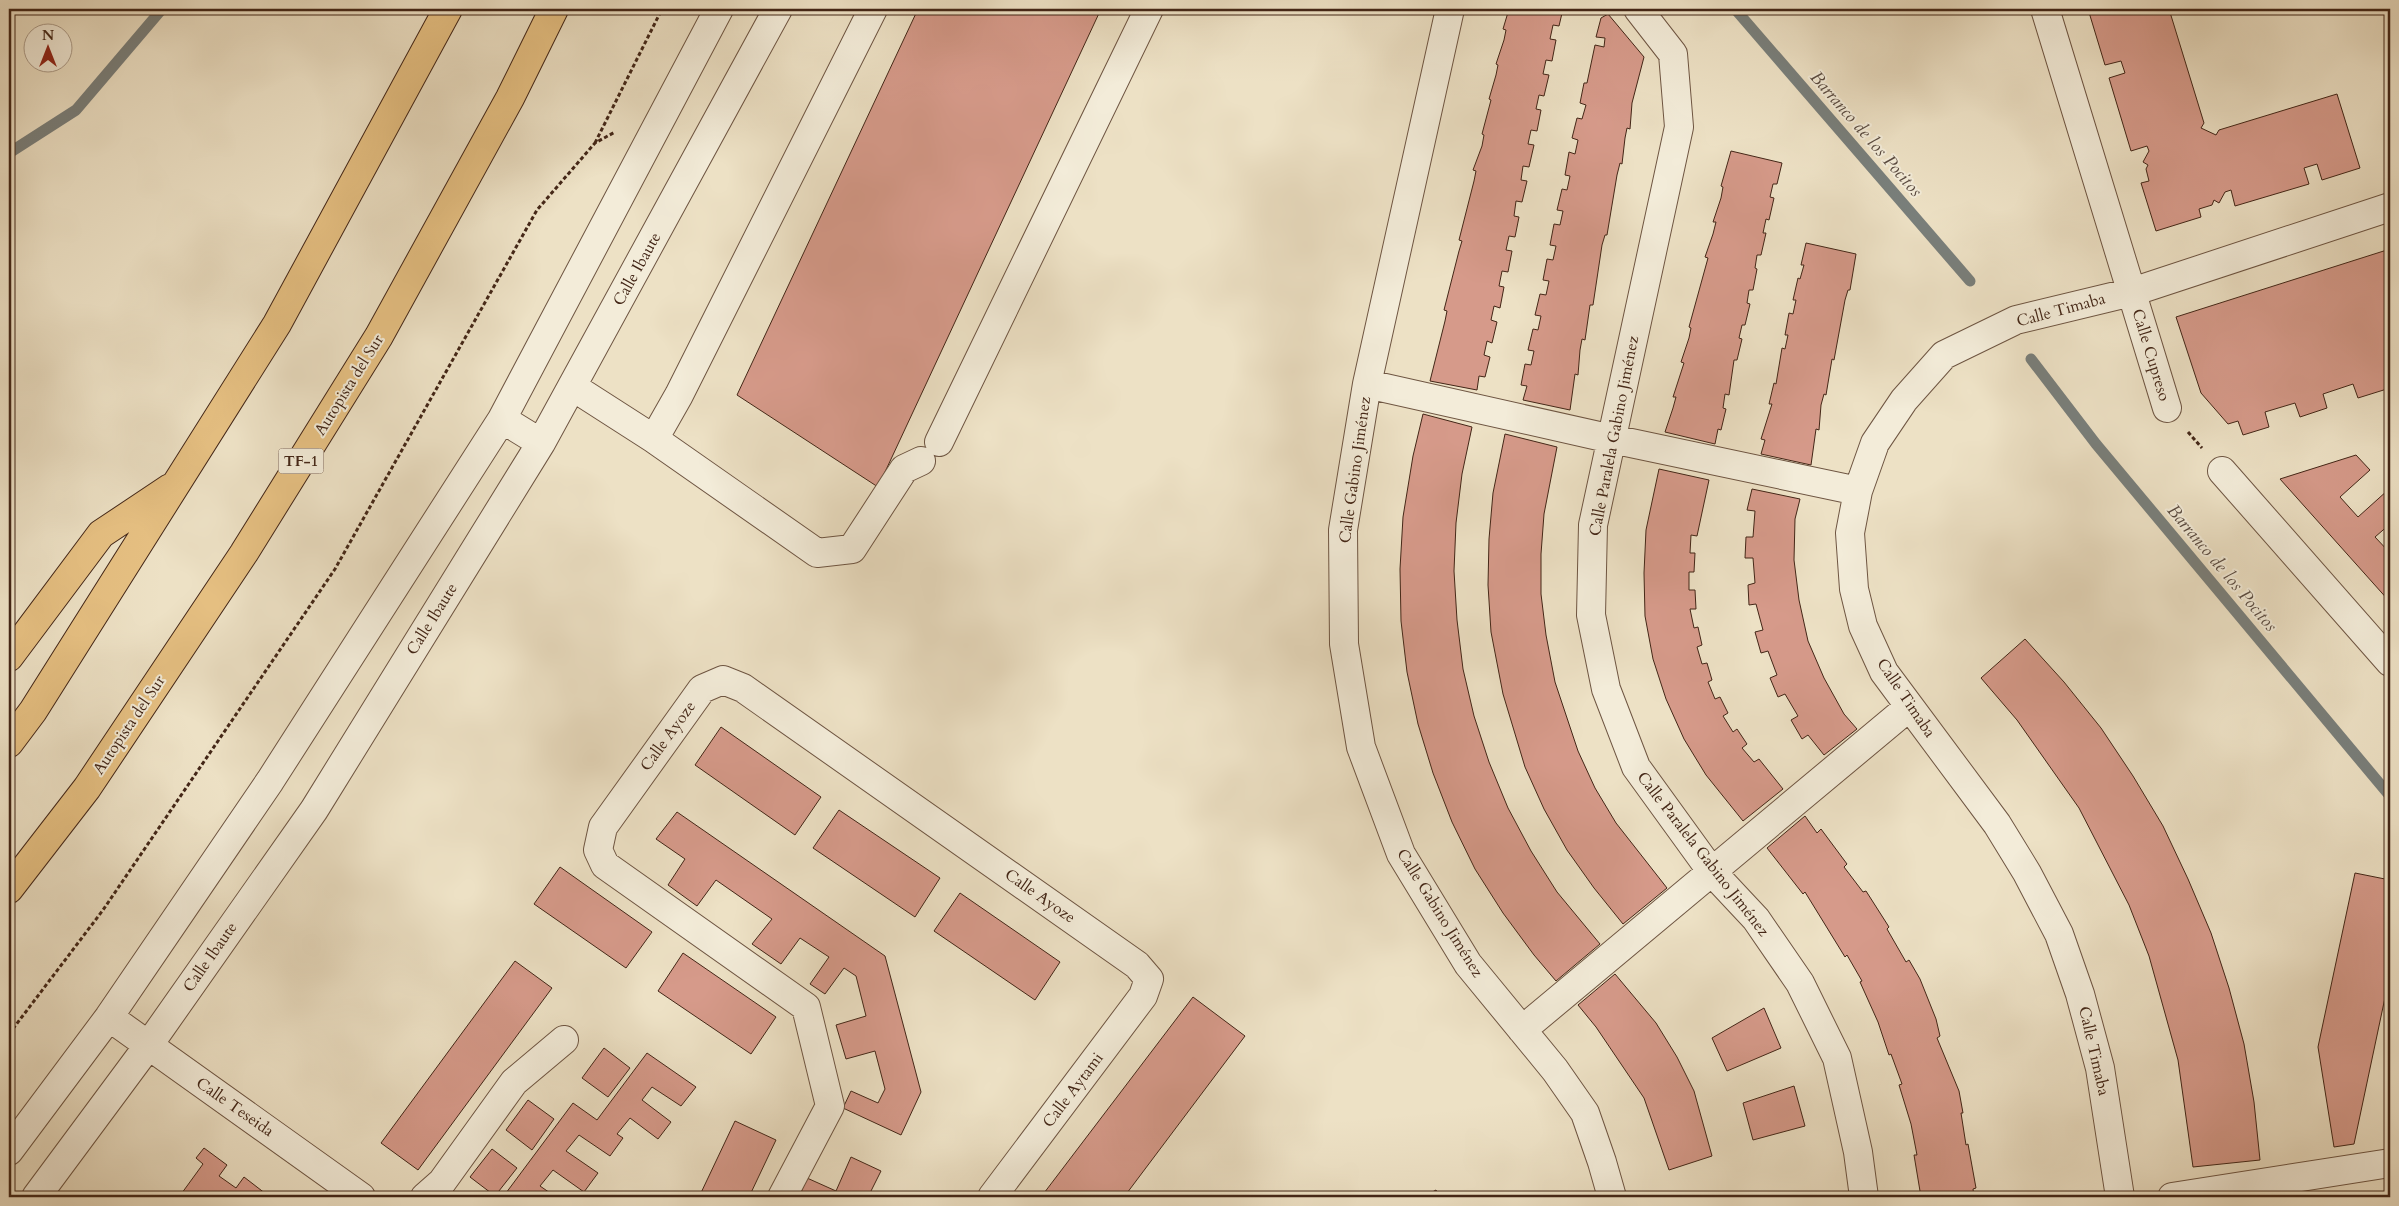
<svg xmlns="http://www.w3.org/2000/svg" width="2399" height="1206" viewBox="0 0 2399 1206" font-family="Cardo,serif">
<style>
.lines{fill:none;stroke-linecap:round;stroke-linejoin:round}
.stream{stroke:#797f7b;stroke-width:11}
.building{fill:#d69a8a;stroke:#432617}
.minor-casing{stroke:#6e5542;stroke-width:30}
.highway-casing{stroke:#432617;stroke-width:30}
.path{stroke:#432617;stroke-width:3;stroke-dasharray:4 2.5;stroke-linecap:butt}
.minor{stroke:#f3ecd9;stroke-width:28}
.highway{stroke:#e6c082;stroke-width:28}
.labels{text-anchor:middle;dominant-baseline:central;stroke-width:4;stroke-linejoin:round;paint-order:stroke}
.shield{fill:#f3ecd9;stroke:#786151;stroke-width:1}
.shield-label{font-size:15px;font-weight:bold;fill:#432617}
.street-label{font-size:16px;fill:#432617;stroke:#f3ecd9}
.water-label{font-size:18px;font-style:italic;fill:#5a4b41;stroke:#f3ecd9}
</style>
<rect width="100%" height="100%" fill="#ede1c5"/>
<filter id="stains"><feTurbulence type="fractalNoise" baseFrequency=".004" numOctaves="4"/><feColorMatrix values="0 0 0 0 .2 0 0 0 0 .09 0 0 0 0 .02 0 0 0 .5 -.17"/></filter>
<radialGradient id="worn" r=".72"><stop offset=".6" stop-color="#630" stop-opacity="0"/><stop offset="1" stop-color="#630" stop-opacity=".3"/></radialGradient>
<g class="lines">
<path class="stream" d="M1735 9 1970 281
M9 153 76 110 162 9
M2031 359 2096 444 2390 796"/>
</g>
<path class="building" d="M918 9H1101L878 487 737 395Z
M1509 9H1563L1559 26 1553 25 1550 39 1556 40 1552 61 1546 60 1543 74 1549 75 1544 96 1539 95 1536 109 1541 110 1537 131 1531 130 1528 144 1534 145 1529 167 1523 166 1521 180 1527 181 1522 202 1516 201 1514 216 1519 217 1515 237 1509 236 1506 250 1512 251 1508 272 1502 271 1499 286 1504 287 1500 308 1494 306 1491 320 1497 322 1492 343 1487 341 1484 355 1490 357 1485 377 1479 376 1477 390 1430 381 1445 321 1447 311 1444 310 1459 251 1462 241 1459 240 1474 181 1476 171 1473 170 1482 146 1484 135 1482 134 1491 100 1489 99 1496 75 1498 65 1496 64 1504 40 1506 30 1503 29Z
M2088 9H2169L2204 123 2201 128 2216 135 2219 130 2337 94 2360 168 2322 180 2317 164 2304 168 2309 184 2235 206 2231 190 2225 192 2219 203 2214 200 2212 205 2199 209 2201 217 2156 231 2141 183 2149 181 2146 169 2148 165 2143 162 2149 151 2147 146 2131 151 2109 78 2125 73 2121 61 2105 65Z
M1608 14 1644 57 1632 103 1630 129 1627 128 1625 138 1622 164 1620 163 1617 175 1607 235H1605L1602 245 1593 305H1590L1585 340 1582 339 1580 350 1578 375 1575 374 1570 410 1523 400 1527 386 1521 385 1525 364 1531 365 1534 351 1528 350 1533 329 1538 330 1541 316 1535 315 1540 294 1546 295 1549 281 1543 280 1547 259 1553 260 1556 246 1550 245 1554 224 1560 225 1563 211 1557 210 1562 189 1567 190 1570 176 1565 175 1569 152 1575 154 1578 140 1572 138 1577 118 1582 119 1586 105 1580 103 1584 83H1587L1595 45 1604 47 1605 38 1596 37 1601 18Z
M1731 151 1782 163 1777 184H1773L1770 197 1774 198 1769 220 1766 219 1763 233H1766L1761 255H1757L1755 268 1757 269 1753 290H1749L1747 303 1750 304 1745 325H1742L1739 338 1742 339 1737 360H1734L1729 395 1725 394 1723 408 1726 409 1721 430 1718 429 1715 444 1665 432 1673 408 1676 397H1673L1684 363 1681 362 1689 338 1691 328 1689 327 1708 258 1705 257 1713 234 1716 222H1713L1721 198 1723 187 1721 186Z
M1806 243 1856 254 1850 290H1848L1845 300 1834 360 1832 359 1826 395 1824 394 1821 405 1819 430 1816 429 1811 465 1761 454 1765 440 1761 439 1772 404H1769L1774 383 1776 384 1782 348 1785 349 1788 335H1785L1789 313 1793 314 1796 300H1793L1798 278 1800 279 1804 265H1801Z
M2390 249V388L2358 398 2353 384 2323 394 2327 408 2300 417 2295 403 2265 412 2269 427 2243 435 2238 421 2228 424 2201 393 2176 317Z
M1423 414 1472 427 1462 474 1456 523 1454 571 1457 620 1463 669 1474 716 1489 762 1508 808 1531 851 1557 892 1600 944 1556 981 1534 955 1503 913 1475 869 1452 822 1433 773 1418 724 1407 672 1401 621 1400 569 1403 517 1413 456Z
M1505 434 1557 447 1544 514 1541 554V594L1546 635 1555 682 1578 751 1595 788 1616 823 1667 888 1623 924 1594 888 1567 850 1544 809 1525 767 1503 694 1491 632 1488 585 1489 539 1493 493Z
M2356 455 2370 470 2340 497 2358 517 2388 490 2390 492V524L2375 537 2390 553V602L2280 479Z
M1659 469 1709 480 1697 536 1691 535 1690 553H1695L1694 572H1689V590H1695L1696 609H1690L1694 628 1698 627 1702 645 1697 647 1702 664 1707 663 1712 680 1708 682 1715 699 1720 697 1728 713 1723 716 1733 732 1737 729 1747 744 1742 748 1754 762 1759 759 1783 789 1743 821 1706 775 1684 739 1666 699 1653 659 1645 616 1644 573 1646 530Z
M1752 489 1800 499 1795 519 1794 560 1799 600 1808 641 1824 678 1844 714 1857 729 1824 755 1808 735 1802 739 1791 720 1798 716 1785 694 1778 697 1770 678 1777 675 1768 651 1761 653 1755 632 1763 630 1756 604 1749 605 1748 585 1755 583 1753 558H1745L1746 537H1753L1755 511 1747 510Z
M2025 639 2064 682 2101 728 2133 776 2163 826 2188 879 2211 933 2229 988 2244 1044 2254 1102 2260 1160 2193 1167 2178 1060 2149 956 2129 905 2079 808 2017 720 1981 678Z
M721 727 821 797 795 835 695 765Z
M839 810 940 878 915 917 813 848Z
M677 812 885 956 921 1092 901 1135 843 1108 851 1091 878 1103 885 1089 875 1051 846 1059 836 1025 866 1016 856 976 844 968 825 994 810 984 829 957 800 938 781 964 752 944 772 919 716 880 697 906 668 885 685 859 656 839Z
M1805 816 1817 833 1821 829 1847 864 1844 867 1863 892 1866 891 1889 927 1887 929 1906 962 1909 960 1920 979 1936 1019 1940 1036 1937 1038 1959 1091 1963 1113H1961L1966 1145 1968 1144 1976 1188 1973 1189 1974 1197H1921L1914 1155H1917L1911 1124 1899 1085 1902 1084 1891 1054 1889 1055 1878 1022 1860 982 1862 981 1847 955 1845 957 1805 892 1803 894 1767 848Z
M560 867 652 932 626 968 534 904Z
M2355 873 2390 880V974L2354 1144 2334 1147 2318 1047Z
M960 893 1060 962 1035 1000 934 931Z
M683 953 776 1017 751 1054 658 991Z
M515 961 552 988 418 1170 381 1143Z
M1615 974 1656 1023 1677 1057 1694 1091 1712 1156 1669 1170 1644 1098 1596 1027 1578 1005Z
M1193 997 1245 1036 1124 1197H1041Z
M1764 1008 1781 1048 1727 1071 1712 1038Z
M604 1048 630 1068 608 1097 582 1078Z
M647 1053 696 1087 681 1106 652 1087 642 1100 671 1122 658 1139 630 1118 617 1134 623 1138 610 1156 579 1135 566 1151 598 1173 584 1192 553 1170 540 1186 556 1197H503L573 1103 597 1120Z
M1794 1086 1805 1126 1753 1140 1743 1103Z
M528 1100 554 1119 532 1150 506 1130Z
M735 1121 776 1140 749 1197H699Z
M204 1148 227 1165 219 1176 236 1188 244 1177 266 1194 263 1197H179L203 1164 196 1158Z
M492 1149 517 1168 495 1196 470 1177Z
M851 1157 881 1171 868 1197H799L807 1178 836 1191Z
M1436 1190 1440 1197H1423Z"/>
<g class="lines">
<g class="minor-casing">
<path id="minor" d="M1450 9 1367 384 1343 530 1344 644 1361 747 1401 854 1468 964 1555 1070 1585 1113 1602 1162 1612 1197
M1638 9 1673 54 1679 127 1593 525 1591 615 1606 689 1636 767 1712 872 1756 919 1800 983 1837 1058 1858 1152 1864 1197
M2045 9 2167 408
M1367 384 1612 439 1858 491
M573 387 654 439 817 553 852 549 904 469 921 461
M502 419 541 443
M654 439 679 395 873 9
M939 442 1149 9
M2222 471 2390 662
M109 1017 361 1197
M1522 1030 1909 707
M9 1151 109 1017 270 781 502 419 719 9
M36 1197 148 1046 314 810 541 443 778 9
M425 1197 442 1182 514 1082 564 1040
M782 1197 830 1106 806 1007 605 865 598 850 603 827 702 689 723 680 743 688 1137 965 1149 979 1143 996 992 1197
M2120 1197 2100 1068 2080 994 2059 934 2027 873 1997 824 1884 672 1863 626 1854 589 1850 533 1858 491 1875 443 1904 400 1944 355 2016 320 2132 292 2390 207
M2172 1197 2390 1163"/>
</g>
<g class="highway-casing">
<path id="highway" d="M9 657 101 534 170 488
M9 743 33 711 277 324 448 9
M9 889 87 788 244 553 379 336 510 98 554 9"/>
</g>
<path class="path" d="M595 143 662 9
M2188 432 2202 448
M9 1034 103 910 335 569 537 210 595 143 615 132"/>
<use href="#minor" class="minor"/>
<use href="#highway" class="highway"/>
</g>
<g class="labels">
<rect class="shield" x="278.5" y="448.5" width="45" height="25" rx="4"/>
<g class="shield-label">
<text x="301" y="461">TF-1</text>
</g>
<g class="street-label">
<text transform="translate(637 269) rotate(-61)">Calle Ibaute</text>
<text transform="translate(2061 310) rotate(-15)">Calle Timaba</text>
<text transform="translate(2151 355) rotate(73)">Calle Cupreso</text>
<text transform="translate(349 385) rotate(-58)">Autopista del Sur</text>
<text transform="translate(1614 436) rotate(-79)">Calle Paralela Gabino Jiménez</text>
<text transform="translate(1355 470) rotate(-82)">Calle Gabino Jiménez</text>
<text transform="translate(432 619) rotate(-58)">Calle Ibaute</text>
<text transform="translate(1906 698) rotate(56)">Calle Timaba</text>
<text transform="translate(129 725) rotate(-56)">Autopista del Sur</text>
<text transform="translate(668 736) rotate(-54)">Calle Ayoze</text>
<text transform="translate(1703 854) rotate(52)">Calle Paralela Gabino Jiménez</text>
<text transform="translate(1040 896) rotate(35)">Calle Ayoze</text>
<text transform="translate(1440 913) rotate(58)">Calle Gabino Jiménez</text>
<text transform="translate(210 957) rotate(-55)">Calle Ibaute</text>
<text transform="translate(2094 1051) rotate(77)">Calle Timaba</text>
<text transform="translate(1073 1090) rotate(-53)">Calle Aytami</text>
<text transform="translate(235 1107) rotate(35)">Calle Teseida</text>
</g>
<g class="water-label">
<text transform="translate(1866 134) rotate(49)">Barranco de los Pocitos</text>
<text transform="translate(2222 568) rotate(50)">Barranco de los Pocitos</text>
</g>
</g>
<rect width="2399" height="1206" fill="none" stroke="#ede1c5" stroke-width="30"/>
<rect x="10" y="10" width="2379" height="1186" fill="none" stroke="#432617" stroke-width="2.5"/>
<rect x="15" y="15" width="2369" height="1176" fill="none" stroke="#432617"/>
<g transform="translate(48 48)"><circle r="24" fill="#f3ecd9" stroke="#ad9d8b"/>
<path d="M0-4L9 19L0 12L-9 19Z" fill="#8f2418"/>
<text y="-8" font-size="14" font-weight="bold" text-anchor="middle" fill="#432617">N</text>
</g>
<rect width="100%" height="100%" filter="url(#stains)"/>
<rect width="100%" height="100%" fill="url(#worn)"/>
</svg>
